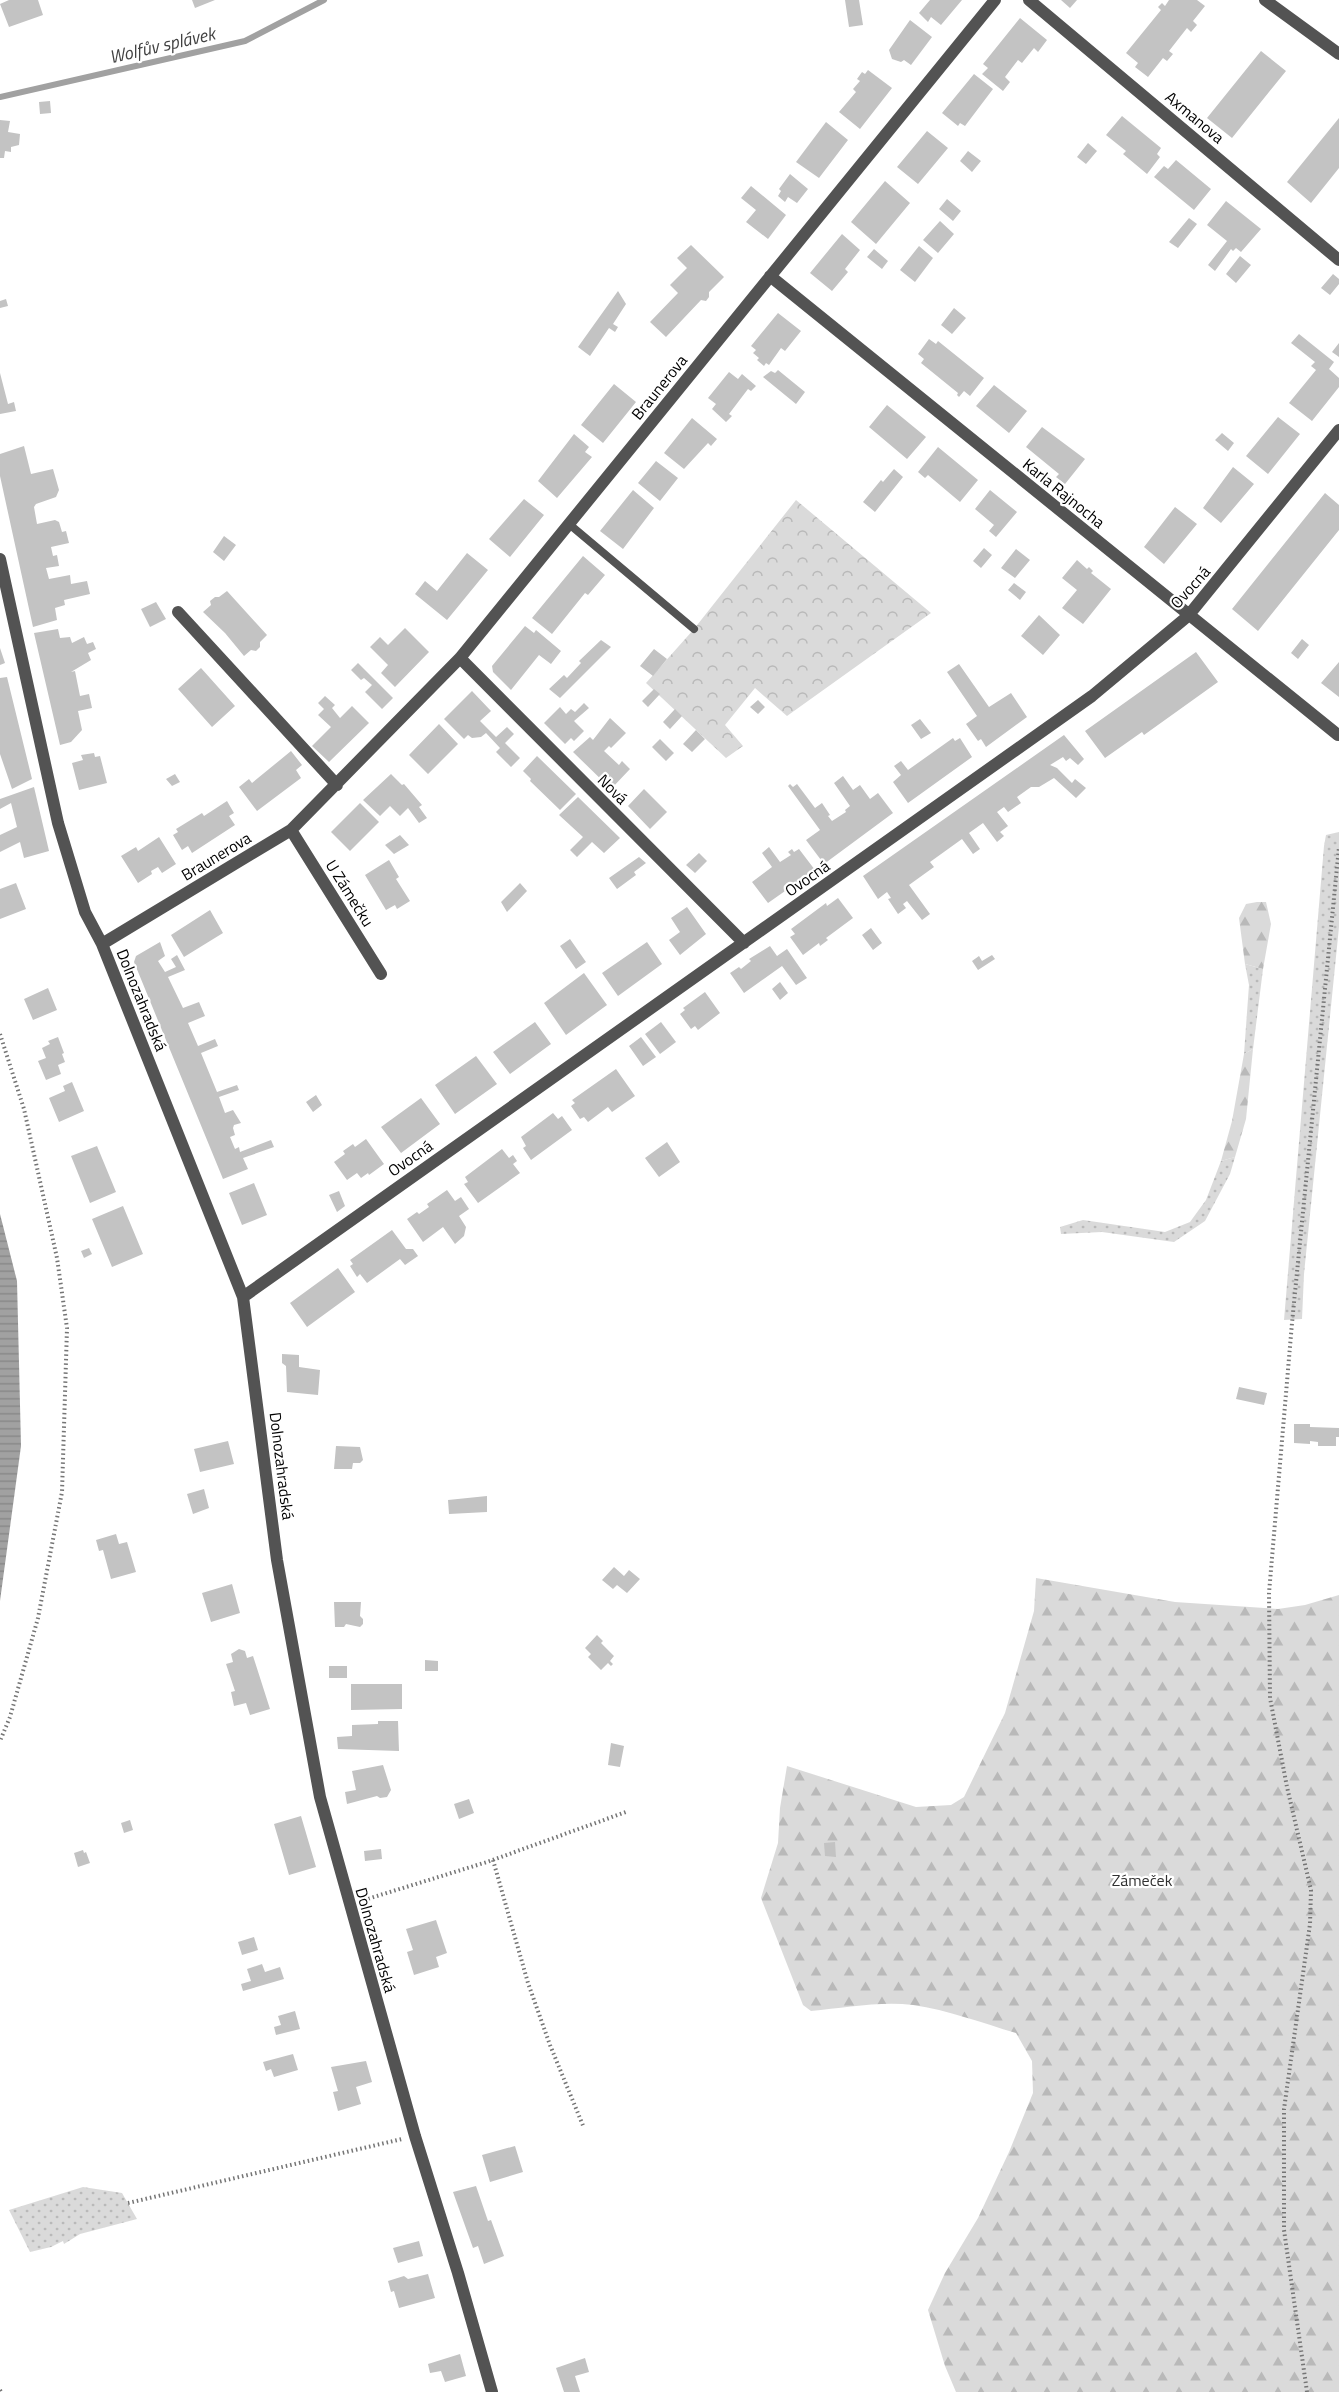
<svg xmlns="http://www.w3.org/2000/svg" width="1339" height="2392" viewBox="0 0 1339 2392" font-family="'Titillium Web',sans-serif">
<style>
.grass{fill:url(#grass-dots)}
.forest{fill:url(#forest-firs)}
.park{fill:url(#park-crowns)}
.water{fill:url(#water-rules)}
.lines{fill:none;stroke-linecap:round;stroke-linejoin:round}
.stream{stroke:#a1a1a1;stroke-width:6}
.building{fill:#c3c3c3}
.path{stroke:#757575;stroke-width:4;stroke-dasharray:1.5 3;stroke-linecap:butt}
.lane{stroke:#535353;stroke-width:8}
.street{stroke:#535353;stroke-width:12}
.labels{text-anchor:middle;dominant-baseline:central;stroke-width:4.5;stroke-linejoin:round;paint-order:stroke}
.street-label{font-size:16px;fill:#000;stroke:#fff}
.park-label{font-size:16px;fill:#313131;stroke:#fff}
.water-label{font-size:18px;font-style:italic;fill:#424242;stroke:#fff}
</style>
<defs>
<pattern id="grass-dots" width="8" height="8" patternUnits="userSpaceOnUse" patternTransform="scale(1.5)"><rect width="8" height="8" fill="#dadada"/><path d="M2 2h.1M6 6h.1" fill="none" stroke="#b9b9b9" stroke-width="1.8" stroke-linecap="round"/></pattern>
<pattern id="forest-firs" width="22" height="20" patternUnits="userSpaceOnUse" patternTransform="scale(1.5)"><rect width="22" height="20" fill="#dadada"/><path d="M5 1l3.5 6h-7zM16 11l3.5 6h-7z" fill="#b9b9b9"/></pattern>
<pattern id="park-crowns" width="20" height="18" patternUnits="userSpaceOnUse" patternTransform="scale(1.5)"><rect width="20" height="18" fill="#dadada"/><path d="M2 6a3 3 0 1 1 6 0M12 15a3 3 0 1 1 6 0" fill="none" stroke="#b9b9b9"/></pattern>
<pattern id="water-rules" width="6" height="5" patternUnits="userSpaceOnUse" patternTransform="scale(1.5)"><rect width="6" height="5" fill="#a1a1a1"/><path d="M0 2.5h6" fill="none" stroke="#898989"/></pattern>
</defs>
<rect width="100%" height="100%" fill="#fff"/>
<path class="grass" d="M1339 832V927L1304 1274 1302 1319 1284 1320 1324 846 1326 835Z
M1245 964 1263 969 1253 1049 1244 1054 1249 985Z
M1235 1157 1230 1174 1205 1221 1174 1242 1102 1232 1061 1234 1060 1227 1083 1220 1165 1232 1190 1222 1206 1200 1221 1161Z
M83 2187 122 2193 137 2219 80 2234 64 2244 63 2241 51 2247 30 2252 9 2210Z"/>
<path class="forest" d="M1257 902H1266L1271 924 1263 969 1245 964 1239 918 1246 904Z
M1253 1049 1246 1119 1235 1157 1221 1161 1232 1121 1244 1054Z
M1036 1578 1175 1602 1278 1609 1305 1605 1339 1595V2392H956L945 2366 928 2310 945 2273 978 2218 1009 2152 1033 2093 1032 2061 1016 2033C982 2023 948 2010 913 2005 880 2001 844 2008 811 2011L803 2005 761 1898 778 1843 780 1808 787 1766 916 1807 951 1805 964 1797 1005 1713 1034 1611Z"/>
<path class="park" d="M796 500 931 613 787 716 755 688 725 725 743 746 726 758 646 683 694 629Z"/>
<path class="water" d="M0 1214 17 1281 21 1446 0 1601Z"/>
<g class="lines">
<path class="stream" d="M0 97 245 41 324 0"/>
</g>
<path class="building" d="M9 0H38L43 15 9 27 0 4Z
M192 0H215L195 8Z
M845 0H859L863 25 849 27Z
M930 0H962L941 25 931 17 928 22 919 13Z
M1061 0H1077L1070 8Z
M1169 0H1197L1205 6 1193 21 1197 25 1191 32 1187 28 1169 51 1173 54 1167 61 1163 58 1148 77 1135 67 1138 63 1126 53 1161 10 1158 7 1162 3 1165 6Z
M1020 18 1047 40 1038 52 1034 48 1022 63 1018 60 1005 77 1010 82 1003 91 982 74 988 68 983 64Z
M910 20 932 37 911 65 904 60 901 62 892 59 889 50Z
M1261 51 1286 71 1232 138 1207 118Z
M868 70 892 88 860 129 839 112 856 92 853 89 860 81 857 79 862 72 865 74Z
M974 74 993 89 965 126 960 123 958 126 942 113Z
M50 101 51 113 40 114 39 102Z
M1122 116 1161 148 1157 154 1160 157 1147 174 1123 154 1126 151 1106 135Z
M1339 118V168L1311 203 1287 182Z
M0 120 10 121 8 132 20 134 19 145 11 147V152L5 151 4 158H0Z
M826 122 848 140 819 178 796 162Z
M927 131 948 148 918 184 897 167Z
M1088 143 1097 151 1086 164 1077 157Z
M968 151 981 161 972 172 960 161Z
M1176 160 1211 189 1194 210 1154 177 1164 166 1168 169Z
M790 174 808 189 797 203 788 197 785 202 778 196 781 191 779 189Z
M885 181 910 203 876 244 851 222Z
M751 186 786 215 768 239 746 222 756 210 741 198Z
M947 199 961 211 953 221 939 209Z
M1226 201 1261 229 1241 252 1236 248 1233 251 1231 249 1215 271 1208 265 1227 241 1207 225Z
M1189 218 1197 224 1178 248 1169 242Z
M940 221 954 234 938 253 923 240Z
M842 234 860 250 845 269 848 272 832 291 810 273Z
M691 245 724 277 709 292V297L706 301 701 300 666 337 650 322 678 293 670 285 687 268 677 258Z
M919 246 933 258 915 282 900 270Z
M874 249 888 261 882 269 867 257Z
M1240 256 1251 265 1236 283 1226 274Z
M1333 274 1339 279V284L1330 295 1321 288Z
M618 291 626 304 613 324 618 327 615 332 609 328 590 356 578 347Z
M6 299 8 306 0 308V301Z
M954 308 966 318 952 334 941 325Z
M778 313 801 331 785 351 781 348 769 365 766 363 764 366 757 360 759 358 753 353 756 350 751 346Z
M1299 334 1334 362 1329 369 1339 378V387L1312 421 1289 403 1316 370 1311 366 1315 362 1291 343Z
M929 339 936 344 938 341 984 378 970 396 964 391 959 397 957 395 958 393 921 363 924 359 918 354Z
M1339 343V357L1332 352Z
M778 370 805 392 796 404 763 377 771 371 775 373Z
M729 372 738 379 742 374 756 386 751 391 748 389 729 414 732 416 726 422 712 409 716 404 708 398Z
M0 373 8 404 14 402 16 411 0 414Z
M614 384 636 402 603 443 581 425Z
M994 385 1027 411 1009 433 976 406Z
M887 405 926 437 907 459 869 427Z
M1278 417 1300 434 1268 474 1246 456Z
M692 418 717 439 711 446 708 443 684 469 664 453Z
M1042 427 1085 459 1065 484 1056 477 1059 474 1026 447Z
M1222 433 1234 443 1228 451 1215 440Z
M574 434 589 447 585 452 592 457 557 498 538 481Z
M24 446 31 474 53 469 59 490 56 497 36 504 34 507 37 524 55 520 59 522 62 532 66 531 69 543 51 547 53 556 57 555 59 566 46 568 49 579 70 575 71 584 87 581 90 594 64 600 65 605 55 608 57 620 33 627 0 476V454Z
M938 447 978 480 960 502 928 475 925 478 918 472Z
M656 461 678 478 660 501 638 483Z
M1233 467 1254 484 1221 523 1203 508Z
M894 469 903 477 875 512 863 502 881 480 883 482Z
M633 490 654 508 623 549 600 531Z
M990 490 1017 512 996 537 989 531 994 525 975 509Z
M1325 493 1339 505V530L1258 631 1232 609Z
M524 499 544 515 510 557 489 539Z
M1175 507 1197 524 1164 564 1144 547Z
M224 536 236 545 224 561 213 552Z
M984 548 992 555 981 568 973 561Z
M1016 549 1030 560 1015 578 1001 568Z
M467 553 488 570 447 620 415 594 425 581 437 591Z
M583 556 605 575 588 595 585 593 552 634 532 618Z
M1077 560 1087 569 1089 567 1093 571 1091 573 1111 589 1083 624 1062 608 1077 590 1062 578Z
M1014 583 1026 592 1020 600 1008 590Z
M227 591 267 635 260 642V647L256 651 251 650 244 656 225 633 203 612 211 605 210 601 215 597H219Z
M156 602 166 619 150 627 141 609Z
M1039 615 1060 635 1043 655 1021 636Z
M525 626 534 633 536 630 561 651 551 664 539 655 511 690 493 672 492 666Z
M405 628 429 652 395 687 381 673 388 665 370 647 380 637 388 645Z
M58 629 60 638 70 637 72 643 84 637 87 644 93 642 96 649 88 653 91 660 71 672 75 671 80 696 89 694 92 708 78 711 82 730 71 742 60 745 34 633Z
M1302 639 1309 645 1298 659 1291 653Z
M601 640 611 647 560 698 549 689 564 675 567 678 581 663 579 661Z
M0 648 5 663 0 665Z
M654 649 667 659 653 676 640 666Z
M1196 652 1218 682 1144 735 1142 732 1105 758 1085 731Z
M1339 662V697L1321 683Z
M358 663 393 698 382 709 365 692 372 685 364 678 361 680 351 670Z
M959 664 989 707 1011 693 1027 717 986 747 981 739 978 741 966 724 977 716 947 672Z
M201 668 235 706 212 727 178 689Z
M7 677 32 779 12 789 0 754V678Z
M654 689 660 694 648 707 642 701Z
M472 691 491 711 480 721 496 737 507 727 514 734 505 743 520 758 511 767 496 752 500 748 486 733 481 737 472 738 468 735 464 739 444 719Z
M325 696 335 705 332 708 340 718 352 706 369 723 329 762 312 746 331 727 318 715 324 709 318 703Z
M758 700 765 707 758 714 750 707Z
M584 703 589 708 574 721 584 731 574 741 571 738 565 744 544 723 560 707 566 714 571 709 575 712Z
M675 709 682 716 670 729 663 722Z
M610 718 626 733 611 748 609 746 604 751 619 765 622 761 630 769 611 789 573 752 590 737 593 740Z
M920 719 931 733 921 739 911 725Z
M439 724 458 744 428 774 409 755Z
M696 730 705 739 692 752 683 744Z
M1064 735 1084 759 1078 765 1070 758 1066 761 1063 757 1050 765 1057 768 1072 783 1075 779 1086 788 1076 798 1054 778 1039 787H1031L1017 797 1021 803 1008 812 1004 807 997 812 1008 826 1000 832 1004 836 997 842 983 823 969 833 980 849 973 854 962 839 930 862 934 867 909 885 930 914 922 920 907 901 903 904 906 908 898 914 888 899 891 898 887 892 878 899 863 876Z
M953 738 955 741 960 738 972 757 908 803 893 782 901 775 894 766 901 761 908 770Z
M660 739 674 753 666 761 652 747Z
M291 751 302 765 296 770 301 778 257 811 239 787 249 779 252 783Z
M94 753 95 757 100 756 107 783 79 790 72 763 83 760 81 755Z
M537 756 576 794 560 810 530 781 531 779 523 771Z
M175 774 180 782 172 786 166 779Z
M391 774 402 785 404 784 422 805 419 807 427 818 419 823 408 808 400 816 390 806 380 816 363 800Z
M843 776 853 790 860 785 870 799 878 793 893 813 824 864 806 840 820 830 788 786 790 784 793 787 797 784 815 808 822 803 830 815 828 816 832 821 846 812 845 810 850 806 834 783Z
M34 787 49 851 24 858 20 842 0 852V835L17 827 11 803 0 809V799Z
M644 789 667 812 650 829 628 806Z
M578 797 620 838 604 853 592 842 577 857 570 850 583 837 559 815Z
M227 801 234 813 229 816 235 825 192 853 188 846 182 850 173 835 178 832 176 829 202 813 204 816Z
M360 803 379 822 350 851 331 832Z
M400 835 409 845 394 854 385 845Z
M159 837 176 864 162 873 158 867 151 871 152 874 138 883 121 856 136 847 138 851Z
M769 847 780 862 791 855 788 852 792 849 794 852 799 849 815 870 768 903 752 882 772 867 762 853Z
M699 853 707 861 695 873 686 865Z
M639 857 646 863 634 872 636 875 617 889 609 878Z
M389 860 399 877 396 879 410 901 397 909 395 905 386 910 365 875Z
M16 883 26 909 0 919V889Z
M520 883 527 891 507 912 501 902Z
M838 898 853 918 826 938 828 940 820 946 819 943 803 955 790 937 795 934 791 929 826 903 827 906Z
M687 907 706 934 680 955 669 940 680 932 671 918Z
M210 910 223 933 184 957 171 935Z
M871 928 882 943 873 950 862 935Z
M570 939 586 962 576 969 560 946Z
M160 942 165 956 158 961 165 972 176 967 171 959 177 955 185 970 168 977 183 1008 199 1002 205 1016 188 1023 198 1046 215 1039 218 1046 201 1053 217 1092 237 1085 239 1090 219 1097 225 1113 233 1110 241 1123 234 1125 233 1128 235 1135 230 1137 235 1149 239 1147 240 1152 271 1140 274 1147 243 1158 248 1169 223 1179 134 962 136 956Z
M647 942 662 964 618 996 602 973Z
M770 946 777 956 787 949 807 978 796 985 782 966 744 993 730 973 739 967 741 969 751 961 749 959Z
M992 955 995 959 978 970 972 961 979 956 982 961Z
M584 973 607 1005 566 1035 544 1003Z
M780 982 788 993 780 1000 772 989Z
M48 988 57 1010 33 1020 24 999Z
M705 992 720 1013 698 1030 695 1026 691 1029 680 1014 685 1010 683 1008Z
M535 1022 551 1044 510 1074 493 1052Z
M661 1022 676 1042 660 1054 645 1034Z
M58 1037 64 1053 62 1054 65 1062 58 1065 61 1074 46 1080 38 1061 46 1058 42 1048 50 1044 48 1041Z
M641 1037 656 1057 643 1066 629 1046Z
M476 1056 497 1084 455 1114 435 1085Z
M616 1069 635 1096 612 1112 608 1107 588 1122 584 1117 580 1119 571 1106 575 1103 572 1100Z
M72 1082 84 1111 59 1122 49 1098 65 1091 63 1086Z
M316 1095 322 1105 313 1112 306 1102Z
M421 1098 440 1124 401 1153 381 1127Z
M553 1113 558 1119 562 1116 572 1130 531 1160 523 1148 526 1146 521 1137Z
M366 1139 384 1164 369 1175 368 1173 361 1178 357 1173 347 1180 334 1162 345 1154 343 1151 353 1144 355 1147Z
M667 1142 680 1162 659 1177 645 1158Z
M97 1146 116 1192 90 1203 71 1156Z
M502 1149 509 1158 513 1155 517 1161 513 1164 520 1173 478 1203 464 1184 468 1182 465 1177Z
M254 1183 267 1215 242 1225 229 1193Z
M447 1190 455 1201 461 1197 469 1209 459 1216 466 1227 464 1236 455 1244 443 1227 423 1242 407 1219 417 1212 419 1214 429 1207 427 1204Z
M339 1191 345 1206 337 1212 329 1195Z
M123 1206 143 1254 112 1267 92 1219Z
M392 1230 406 1249H413L418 1256 405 1265 400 1259 367 1283 360 1274 357 1277 350 1266 353 1264 350 1260Z
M89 1248 92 1254 84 1258 81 1251Z
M338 1268 355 1292 307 1327 290 1303Z
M282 1354 299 1355V1367L320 1370 318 1395 287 1392 286 1366 282 1363Z
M1239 1387 1267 1393 1264 1405 1236 1399Z
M1294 1424H1310V1427L1339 1428V1437H1336V1446H1318V1442L1310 1441V1444L1294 1443Z
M228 1441 234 1464 200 1472 194 1449Z
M336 1446 360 1447 363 1460 360 1463H353L352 1469H334Z
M204 1489 209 1508 193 1514 187 1494Z
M487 1496V1512L449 1514 448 1500Z
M116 1534 119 1544 127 1542 136 1572 111 1579 103 1550 99 1551 96 1540Z
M614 1567 624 1576 629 1570 640 1579 627 1593 617 1585 613 1589 602 1580Z
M232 1584 240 1613 211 1622 202 1593Z
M334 1602H361L360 1616 363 1619V1624L360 1627 346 1624 344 1627H335Z
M597 1635 603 1641 601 1643 614 1656 610 1661 613 1664 611 1666 608 1663 601 1670 588 1657 591 1654 585 1648Z
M239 1649 245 1651 247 1658 253 1656 270 1709 250 1715 246 1703 234 1706 231 1692 235 1691 226 1664 233 1662 231 1654Z
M425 1660 438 1661V1671H425Z
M329 1666H347V1678H329Z
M351 1684H402V1709L351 1710Z
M378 1721H398L399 1751 338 1749 337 1737 352 1736V1725L378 1724Z
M611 1743 624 1746 620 1767 608 1765Z
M383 1765 391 1790 387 1797 380 1798 377 1796 347 1804 345 1792 356 1790 352 1771Z
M469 1799 474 1813 459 1819 454 1804Z
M301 1816 316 1867 289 1875 274 1824Z
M130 1820 133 1830 124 1833 121 1823Z
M835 1842 836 1857 825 1856 824 1843Z
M381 1849 382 1859 365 1861 364 1851Z
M83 1850 84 1853 86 1852 90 1863 78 1867 74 1853Z
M436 1920 447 1953 436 1957 439 1967 414 1975 407 1952 413 1950 406 1929Z
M254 1937 258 1950 242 1955 238 1942Z
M262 1964 265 1972 280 1967 284 1979 243 1991 241 1984 251 1981 247 1969Z
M295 2011 300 2029 276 2035 274 2027 281 2025 278 2016Z
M293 2054 298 2070 274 2077 271 2069 266 2071 263 2062Z
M366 2061 372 2082 356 2087 361 2104 338 2111 333 2092 338 2091 331 2067Z
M515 2146 523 2172 490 2182 482 2155Z
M476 2186 488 2221 491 2220 504 2256 484 2264 478 2246 473 2248 453 2192Z
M419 2241 423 2256 398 2263 393 2248Z
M428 2274 435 2298 399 2308 394 2291 391 2292 388 2281 404 2276 408 2279Z
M460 2354 466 2376 445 2382 441 2371 430 2373 428 2364Z
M585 2358 589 2372 575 2376 580 2392H564L556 2368Z"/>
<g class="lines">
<path class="path" d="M0 1034 24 1109 57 1258 67 1328 62 1492 38 1618 10 1717 0 1741
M493 1860 528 1983 550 2045 584 2128
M364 1900 487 1862 626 1812
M128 2203 402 2139
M0 2390 1 2392
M1307 2392 1284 2230V2109L1310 1924 1311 1890 1287 1787 1270 1698 1269 1593 1292 1323 1339 847"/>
<path class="lane" d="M569 524 694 629"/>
<path class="street" d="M1029 0 1339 260
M1265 0 1339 54
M770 276 1338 735
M0 559 58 823 85 912 102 944 243 1297 277 1560 320 1797 415 2136 458 2273 492 2392
M178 612 337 785
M460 658 744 943
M291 830 381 974
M102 944 291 830 460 658 995 0
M243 1297 1092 696 1188 616 1339 430"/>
</g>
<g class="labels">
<g class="street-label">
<text transform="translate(1195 117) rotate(40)">Axmanova</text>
<text transform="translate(659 387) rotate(-51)">Braunerova</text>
<text transform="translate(1064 493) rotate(39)">Karla Rajnocha</text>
<text transform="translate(1190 587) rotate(-48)">Ovocná</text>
<text transform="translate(613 789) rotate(45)">Nová</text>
<text transform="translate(216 856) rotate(-31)">Braunerova</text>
<text transform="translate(807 878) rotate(-35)">Ovocná</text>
<text transform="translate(350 893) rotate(58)">U Zámečku</text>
<text transform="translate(142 1000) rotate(68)">Dolnozahradská</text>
<text transform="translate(410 1158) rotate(-35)">Ovocná</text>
<text transform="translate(282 1466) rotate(83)">Dolnozahradská</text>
<text transform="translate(376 1940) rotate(74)">Dolnozahradská</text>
</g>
<g class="park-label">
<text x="1142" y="1880">Zámeček</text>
</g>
<g class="water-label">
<text transform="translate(162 45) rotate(-13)">Wolfův splávek</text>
</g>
</g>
</svg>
